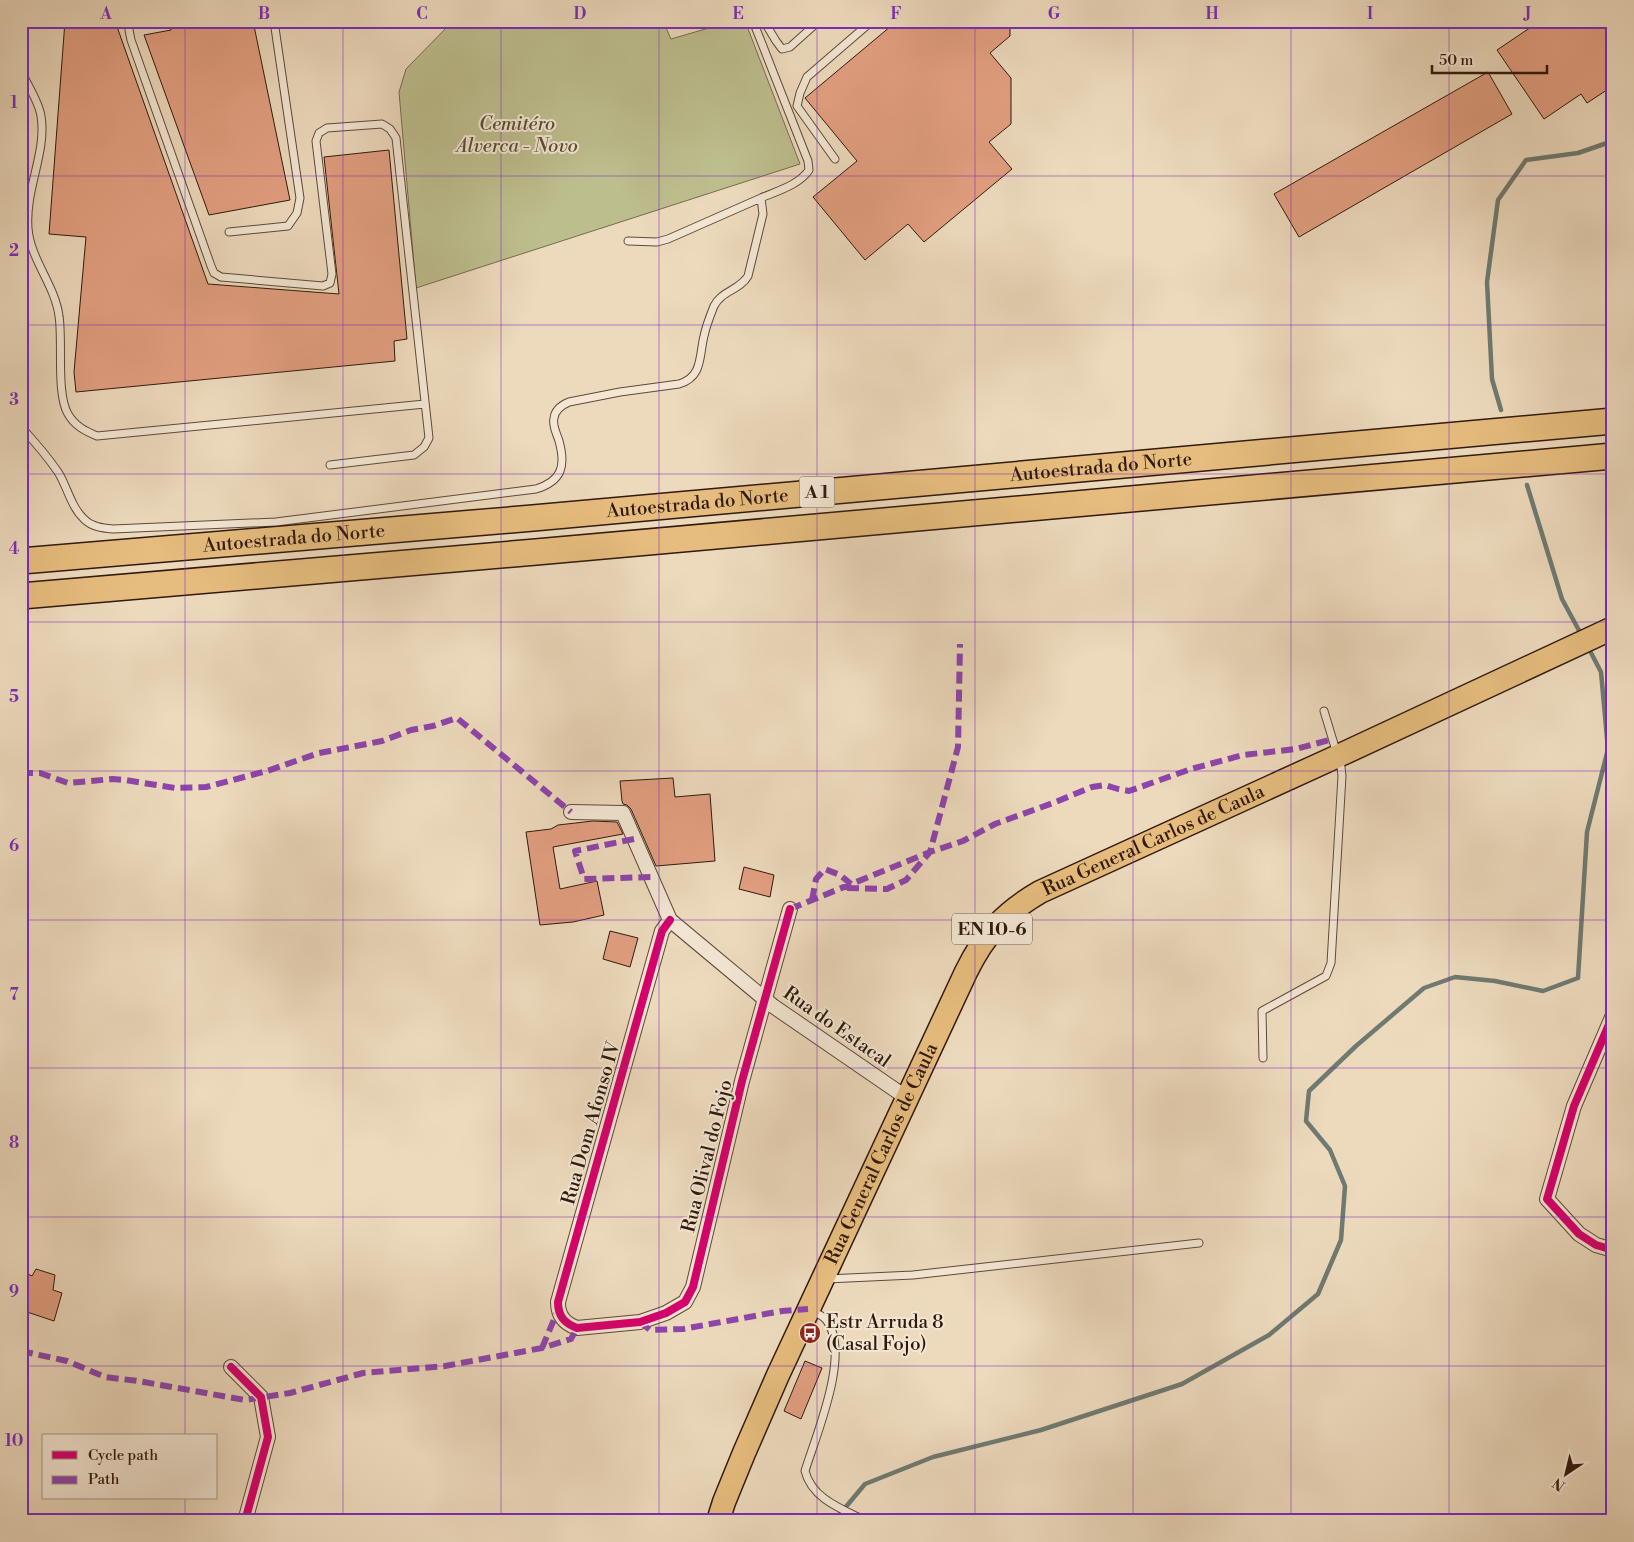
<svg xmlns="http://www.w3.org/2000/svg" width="1634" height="1542" viewBox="0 0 1634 1542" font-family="'Libre Bodoni',serif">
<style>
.green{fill:#bdbe8e;stroke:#766c4d}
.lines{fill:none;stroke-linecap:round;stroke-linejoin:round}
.stream{stroke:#6f7a71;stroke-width:4.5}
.building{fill:#e29f80;stroke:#30190c}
.service-casing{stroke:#5f4938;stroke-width:9}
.minor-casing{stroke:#5f4938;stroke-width:16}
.primary-casing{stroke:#30190c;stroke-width:25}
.motorway-casing{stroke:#30190c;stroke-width:28}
.service{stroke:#f3e7d4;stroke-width:7}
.minor{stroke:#f3e7d4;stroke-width:14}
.primary{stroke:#e6bd7e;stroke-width:22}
.motorway{stroke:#e6bd7e;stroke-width:25}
.quiet{stroke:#8e44ad;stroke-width:6;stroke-dasharray:12 6;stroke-linecap:butt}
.cycleway-casing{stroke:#f3e7d4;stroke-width:11}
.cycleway{stroke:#d6006c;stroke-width:8}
.grid{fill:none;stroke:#7b2cbf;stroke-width:1;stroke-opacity:0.55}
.labels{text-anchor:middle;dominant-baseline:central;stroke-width:4;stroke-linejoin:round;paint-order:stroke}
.shield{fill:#f3e7d4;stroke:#6a5748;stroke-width:1}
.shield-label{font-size:18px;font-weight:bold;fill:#30190c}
.park-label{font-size:19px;font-style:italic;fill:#5a4b33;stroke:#f3e7d4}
.street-label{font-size:19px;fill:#30190c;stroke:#f3e7d4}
.poi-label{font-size:19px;fill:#30190c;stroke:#f3e7d4;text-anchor:start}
.neatline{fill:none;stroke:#7b2cbf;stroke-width:2}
.grid-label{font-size:16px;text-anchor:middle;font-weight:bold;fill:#7b2cbf}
</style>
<rect width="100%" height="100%" fill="#eddabd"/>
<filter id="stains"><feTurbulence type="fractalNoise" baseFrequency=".004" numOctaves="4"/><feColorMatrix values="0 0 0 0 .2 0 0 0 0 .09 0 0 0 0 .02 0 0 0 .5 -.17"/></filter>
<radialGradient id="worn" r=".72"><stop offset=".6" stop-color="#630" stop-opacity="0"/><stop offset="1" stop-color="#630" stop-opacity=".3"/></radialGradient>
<path class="green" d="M453 21H663L671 39 733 21H745L800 164 416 288 399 92 406 69Z"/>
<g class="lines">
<path class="stream" d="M1501 410 1492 379 1487 282 1498 200 1526 160 1578 153 1613 141
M1527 485 1562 599 1582 636
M834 1521 865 1484 933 1457 1041 1430 1182 1384 1269 1335 1318 1294 1341 1240 1345 1186 1330 1150 1306 1121 1309 1091 1356 1046 1424 988 1455 977 1495 981 1543 991 1578 978 1587 832 1608 749 1601 672 1588 647"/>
</g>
<path class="building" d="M65 21H115L208 284 339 294 324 157 389 150 407 339 394 341 395 361 76 392 74 372 86 237 49 234Z
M170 21H253L290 200 209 215 144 35 171 30Z
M897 21H1010V36L990 53 1011 78V124L989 142 1012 169 924 242 908 224 865 260 813 197 857 161 805 98Z
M1540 21H1613V86L1587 103 1581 94 1544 119 1497 50Z
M1488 72 1512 114 1299 237 1274 194Z
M673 778 675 797 710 794 715 861 656 866 631 809 627 805 623 804 622 801 620 781Z
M593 821 617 822 623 834 553 847 560 889 597 881 604 915 573 922 540 925 526 832 551 829 558 825Z
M744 867 774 875 770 897 739 889Z
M610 931 638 938 630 967 603 959Z
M36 1269 55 1275 53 1290 62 1293 54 1321 21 1310V1271L32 1276Z
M805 1361 822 1368 801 1419 784 1411Z"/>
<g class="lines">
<g class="service-casing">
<path id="service" d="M129 21V30L131 40 211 266 214 273 221 277 323 286 330 283 332 274 316 141 319 133 327 128 382 124 390 129 396 138 429 438 424 447 414 455 330 465
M764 21 776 41 782 49 790 47 819 21
M21 71C27 84 39 102 41 116 47 152 25 189 28 228 30 259 55 285 59 316 63 341 56 394 68 414 75 426 85 431 97 436L425 404
M835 159 797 106 800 93 807 77 872 21
M229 232 288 226 297 213 300 198 274 21
M628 241 657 242 668 239 761 198
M21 427C34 441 47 456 58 472 67 486 71 507 84 519 92 527 102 528 113 529L276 522 536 489C562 481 566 466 559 441 557 434 552 426 554 418 555 410 562 405 569 402L620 392 679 384C703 377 699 356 704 336 706 326 710 316 714 306 721 291 740 290 748 276L763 214 761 198C777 191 799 185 809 170L808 161 753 21
M1263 1058 1262 1011 1326 976 1331 963 1342 776 1341 767 1324 711
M827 1279 913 1275 1199 1243
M811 1311C816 1313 823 1315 827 1321 851 1354 816 1435 805 1471 812 1499 842 1509 866 1521"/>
</g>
<g class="minor-casing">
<path id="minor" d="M571 812 623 813 670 920 773 1006 907 1098
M670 920 662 931 558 1302C558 1316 564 1323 577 1328L640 1322 666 1313 685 1302 693 1287 742 1081 790 909
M1613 1015 1574 1106 1547 1199 1579 1234 1596 1245 1613 1250
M231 1367 261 1397 268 1437 245 1521"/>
</g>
<g class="primary-casing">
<g id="primary">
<path id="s1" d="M718 1521 724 1502 744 1453 778 1375 966 972C984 935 1004 913 1040 892L1338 756 1613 628"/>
</g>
</g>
<g class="motorway-casing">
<g id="motorway">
<path id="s2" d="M21 561 533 518 1613 421"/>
<path d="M21 596 536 552 1613 456"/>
</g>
</g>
<use href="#service" class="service"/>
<use href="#minor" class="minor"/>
<use href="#primary" class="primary"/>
<use href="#motorway" class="motorway"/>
<path class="quiet" d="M21 773H40L68 783 113 779 125 780 175 788 206 787 267 771 319 753 382 741 411 730 433 726 457 718 571 812
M634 839 575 851 584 879 651 877
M847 888 887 889 906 880 930 852 958 747 960 644
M812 900 816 879 825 869 840 875 851 884
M790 909 930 852 963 841 995 824 1053 803 1092 787 1105 785 1118 789 1129 791 1191 769 1243 755 1296 749 1333 739
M640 1322 650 1330 683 1329 782 1311 808 1309
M542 1348 558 1310
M21 1351 67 1361 105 1377 138 1381 245 1400 290 1393 363 1373 445 1366 542 1348 571 1339 577 1328"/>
<g class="cycleway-casing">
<path id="cycleway" d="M670 920 662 931 558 1302C558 1316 564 1323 577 1328L640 1322 666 1313 685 1302 693 1287 742 1081 790 909
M1613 1015 1574 1106 1547 1199 1579 1234 1596 1245 1613 1250
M231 1367 261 1397 268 1437 245 1521"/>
</g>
<use href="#cycleway" class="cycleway"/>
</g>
<path class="grid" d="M185 21V1436M343 21V1521M501 21V1521M659 21V1521M817 21V1521M975 21V1521M1133 21V1521M1291 21V1521M1449 21V1521M21 176H1613M21 325H1613M21 474H1613M21 622H1613M21 771H1613M21 920H1613M21 1068H1613M21 1217H1613M21 1366H1613M185 1498V1521"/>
<defs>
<g id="bus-disc" transform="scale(1.125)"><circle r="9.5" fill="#8f2418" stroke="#f3e7d4"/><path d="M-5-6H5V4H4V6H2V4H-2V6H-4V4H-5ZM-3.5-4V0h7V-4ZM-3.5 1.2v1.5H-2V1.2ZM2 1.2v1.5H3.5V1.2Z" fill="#fff"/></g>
</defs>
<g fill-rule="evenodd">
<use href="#bus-disc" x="810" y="1333"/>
</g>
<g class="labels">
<g class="shield">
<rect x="799.5" y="476.5" width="35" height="31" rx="4"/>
<rect x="952" y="913.5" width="80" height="31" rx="4"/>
</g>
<g class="shield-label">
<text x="817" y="492">A 1</text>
<text x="992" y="929">EN 10-6</text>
</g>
<g class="park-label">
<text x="517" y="124">Cemitéro<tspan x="517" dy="22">Alverca - Novo</tspan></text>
</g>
<g class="street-label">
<text stroke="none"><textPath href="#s2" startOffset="1084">Autoestrada do Norte</textPath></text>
<text stroke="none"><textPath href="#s2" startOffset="679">Autoestrada do Norte</textPath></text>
<text stroke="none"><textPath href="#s2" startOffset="274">Autoestrada do Norte</textPath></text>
<text stroke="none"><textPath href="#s1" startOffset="838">Rua General Carlos de Caula</textPath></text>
<text transform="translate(837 1027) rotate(35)">Rua do Estacal</text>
<text transform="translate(591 1123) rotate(-74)">Rua Dom Afonso IV</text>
<text stroke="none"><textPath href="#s1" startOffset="402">Rua General Carlos de Caula</textPath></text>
<text transform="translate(707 1156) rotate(-76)">Rua Olival do Fojo</text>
</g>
<g class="poi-label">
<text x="826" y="1322">Estr Arruda 8<tspan x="826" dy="22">(Casal Fojo)</tspan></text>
</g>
</g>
<rect width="1634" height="1542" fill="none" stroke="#eddabd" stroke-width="55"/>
<rect x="42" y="1434" width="175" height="65" fill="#f3e7d4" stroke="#a59584"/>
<rect x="52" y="1451" width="25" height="8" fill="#d6006c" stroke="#a59584"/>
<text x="88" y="1460" font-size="15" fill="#30190c">Cycle path</text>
<rect x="52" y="1476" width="25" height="8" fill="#8e44ad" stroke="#a59584"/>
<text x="88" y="1484" font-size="15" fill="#30190c">Path</text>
<g transform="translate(1566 1474) rotate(215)" stroke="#f3e7d4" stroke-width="4" paint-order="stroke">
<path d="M0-4L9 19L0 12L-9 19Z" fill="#30190c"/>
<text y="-8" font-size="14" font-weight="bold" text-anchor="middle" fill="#30190c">N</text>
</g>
<path d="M1432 65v8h115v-8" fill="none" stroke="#30190c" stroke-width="2.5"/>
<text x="1439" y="65" font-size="15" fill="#30190c" stroke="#f3e7d4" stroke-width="4" paint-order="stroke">50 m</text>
<rect x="28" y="28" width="1578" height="1486" class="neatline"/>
<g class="grid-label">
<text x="106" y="19">A</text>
<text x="264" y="19">B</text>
<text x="422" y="19">C</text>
<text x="580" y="19">D</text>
<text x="738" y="19">E</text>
<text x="896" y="19">F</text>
<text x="1054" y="19">G</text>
<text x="1212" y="19">H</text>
<text x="1370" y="19">I</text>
<text x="1528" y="19">J</text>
<text x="14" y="108">1</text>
<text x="14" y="256">2</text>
<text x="14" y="405">3</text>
<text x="14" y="554">4</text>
<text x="14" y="702">5</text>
<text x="14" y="851">6</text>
<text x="14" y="1000">7</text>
<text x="14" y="1148">8</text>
<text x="14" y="1297">9</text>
<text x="14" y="1446">10</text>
</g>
<rect width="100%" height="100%" filter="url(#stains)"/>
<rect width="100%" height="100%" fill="url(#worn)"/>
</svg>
